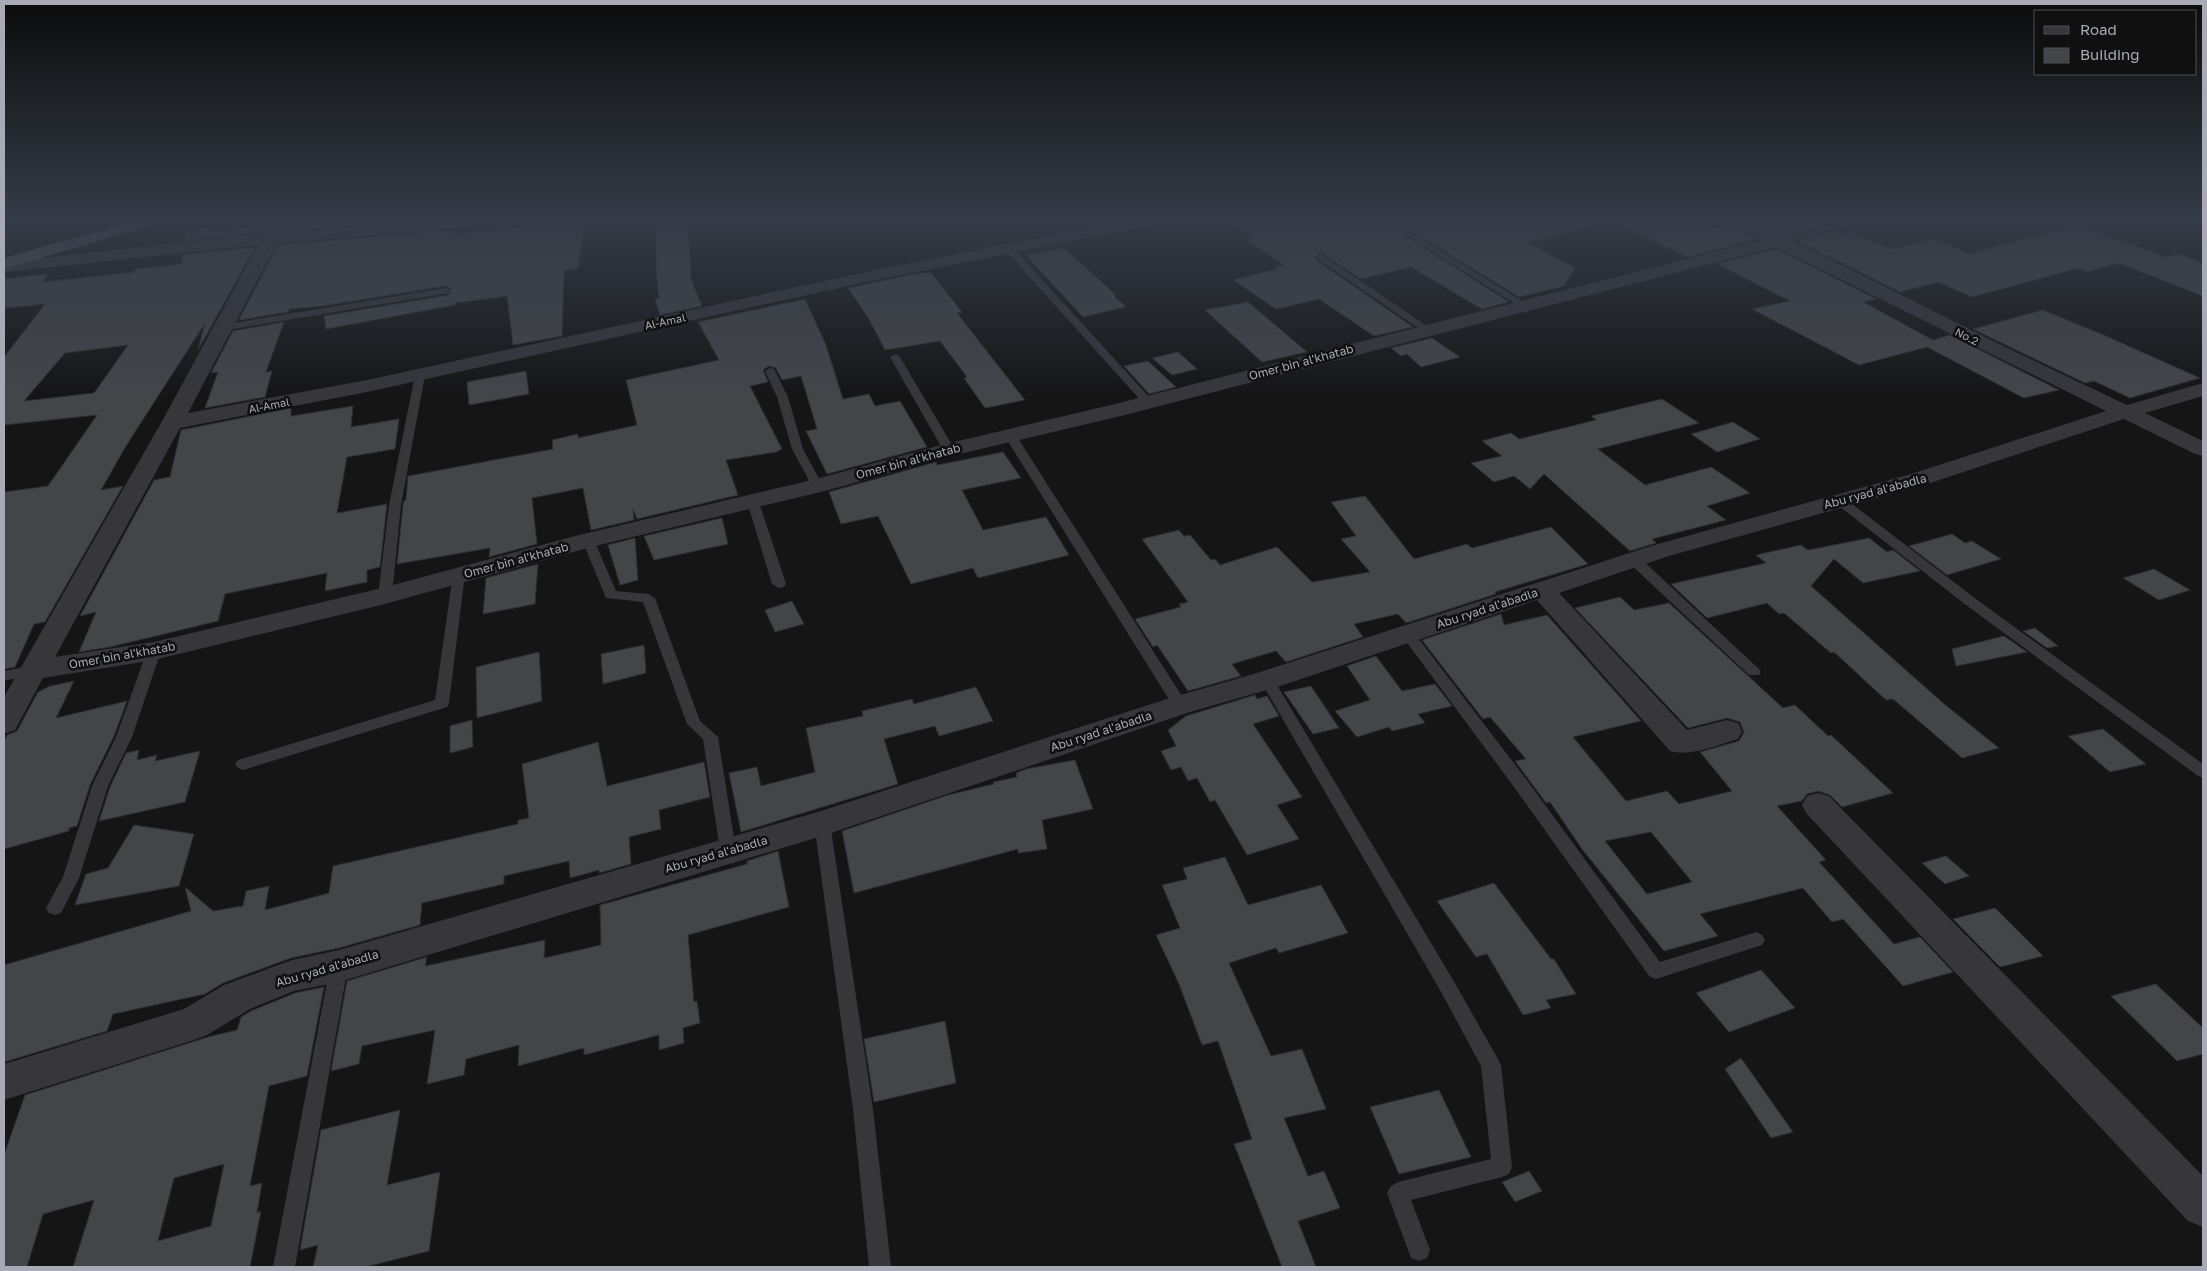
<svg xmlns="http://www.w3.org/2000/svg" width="2207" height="1271" viewBox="0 0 2207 1271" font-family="'Golos Text',sans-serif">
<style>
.building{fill:#444549;stroke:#2f2f32;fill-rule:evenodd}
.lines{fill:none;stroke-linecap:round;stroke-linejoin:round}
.service{fill:#36363b;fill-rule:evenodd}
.minor{fill:#36363b;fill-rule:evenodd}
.trunk{fill:#5a5c62;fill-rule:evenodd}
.labels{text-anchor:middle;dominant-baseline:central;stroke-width:5;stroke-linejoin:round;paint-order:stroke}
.far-street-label{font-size:11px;fill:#a8aab5;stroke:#101011}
.street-label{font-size:12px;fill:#a8aab5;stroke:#101011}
</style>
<rect width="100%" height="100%" fill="#151516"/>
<path class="building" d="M294 219H433L285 231Z
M656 219H688L691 279 702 306 660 315 655 299 659 298 656 268Z
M1225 219H1378L1509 302 1482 309 1411 267 1361 279 1321 252 1315 257 1317 261 1413 327 1374 336 1319 299 1276 309 1233 280 1278 269 1276 267 1284 265 1246 239 1251 238Z
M1392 219H1584L1590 223 1591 227 1527 242 1575 268 1564 286 1519 297Z
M1608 219H1688L1712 229 1729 225 1757 239 1687 257Z
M1758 219H1805L1823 226 1788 236 1752 220Z
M585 221 578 268 564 271 562 336 513 345 507 296 456 303 455 305 326 329 324 316 449 295 451 288 446 286 322 306 289 309 288 312 239 320 278 245 454 230 453 234Z
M2079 225 2165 257 2178 254 2203 263V296L2119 263 2087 272 2079 268 1972 297 1938 282 1900 292 1798 241 1834 231 1842 235 1851 232 1891 249 1935 239 1969 254Z
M267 226 263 232 184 241 185 231 211 227V231Z
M255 247 198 350 205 323 126 446 101 490 123 486 45 622 34 624 15 667 4 669V492L48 486 97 415 4 425V357L45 304 4 308V279L48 274 42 282 134 272 136 269 182 264 183 255ZM128 345 94 393 24 401 65 353Z
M1064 248 1116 295H1113L1126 307 1083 317 1026 255Z
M1776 249 1876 299 1863 302 1933 340 1950 335 2059 390 2024 398 1927 347 1859 365 1752 309 1790 301 1718 264Z
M920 273H931L962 312 957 313 1025 400 985 408 964 378 967 377 940 341 885 350 869 319 848 288Z
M805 299 826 345 843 399 869 394 875 406 900 401 927 447 827 474 806 431 817 429 801 376 782 380 776 368 769 366 763 370 768 382 750 386 782 449 776 452 726 460 738 495 637 519 633 509 634 520 591 530 583 488 532 498 537 544 489 557 490 548 397 564 403 505 404 501 406 500 408 476 553 449 552 440 578 434V438L637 425 626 380 719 360 698 322Z
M1248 302 1307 352 1262 362 1205 310Z
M2043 310 2106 336 2200 378 2130 398 2094 381 2085 383 1973 329Z
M284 322 266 372 272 371 265 397 205 408 218 372 211 373 233 331Z
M1432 338 1460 357 1421 367 1407 354 1401 356 1391 348Z
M1178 352 1197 369 1172 375 1152 358Z
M1148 361 1176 387 1149 394 1124 366Z
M526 371 529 394 469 405 467 382Z
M1662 399 1699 423 1598 449 1645 485 1711 467 1750 493 1707 506 1726 520 1652 539 1656 543 1630 551 1544 474 1530 489 1514 476 1494 482 1471 463 1502 456 1482 441 1511 433 1519 439 1596 420 1591 416Z
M353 406 351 427 399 419 395 449 347 457 337 513 387 504 380 567 367 570V582L325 591 327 573 225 594 218 621 110 647 79 652 96 612 80 616 154 480 170 477 181 430 291 408V416Z
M1733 422 1760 439 1717 452 1691 434Z
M1003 452 1021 478 962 490 983 530 1046 517 1069 555 978 578 973 568 911 584 878 516 841 524 829 492 936 462 937 465Z
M1365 496 1414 559 1467 544 1472 548 1551 527 1588 564 1495 592 1496 594 1406 623 1398 614 1354 624 1363 637 1286 662 1276 651 1232 664 1241 676 1188 691 1157 645 1153 647 1135 619 1181 607 1179 604 1188 602 1142 539 1179 530 1184 536 1190 535 1211 560 1215 559 1220 565 1277 547 1312 582 1370 572 1341 539 1356 536 1331 502Z
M722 518 728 544 654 560 644 536Z
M1952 534 1965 543 1972 541 2001 559 1947 575 1909 546Z
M635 538 638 580 620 585 608 545Z
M1869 538 1887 552 1893 550 1920 571 1863 583 1834 559 1811 586 1943 703 1999 748 1962 758 1893 699 1886 700 1834 652 1831 653 1784 613 1779 614 1767 603 1707 618 1671 584 1766 563 1756 555 1801 545 1808 550Z
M538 564 535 604 483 614 486 578Z
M2154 569 2190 590 2159 600 2123 578Z
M1620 597 1634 610 1669 603 1783 708 1795 705 1828 736 1831 735 1893 793 1842 807 1830 795 1818 791 1807 794 1802 801 1777 806 1826 860 1819 862 1894 944 1920 937 1953 972 1903 986 1843 919 1832 922 1803 888 1700 914 1718 936 1664 951 1582 849 1550 802 1546 803 1515 761 1526 759 1490 717 1483 719 1422 640 1501 614 1504 625 1547 615 1641 721 1573 737 1626 801 1667 791 1679 804 1732 791 1700 752 1739 741 1744 732 1740 722 1727 718 1688 728 1575 608ZM1651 832 1692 882 1647 894 1605 841Z
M792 601 804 624 775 632 765 610Z
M2035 628 2058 646 2047 648 2023 631Z
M2004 636 2027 652 1956 666 1952 649Z
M644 645 646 673 603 684 601 654Z
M539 652 542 701 477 718 476 667Z
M1376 656 1402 691 1435 684 1452 706 1418 714 1425 723 1392 731 1389 727 1357 737 1335 711 1370 700 1347 666Z
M74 681 56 718 127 701 114 736 90 785 77 826 69 828V831L4 849V741L7 735 17 731 38 692 50 686Z
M1311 686 1339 728 1313 734 1284 692Z
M976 687 993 721 939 736 935 726 884 739 898 784 741 832 729 773 757 767 761 786 815 772 806 728 863 716 862 711 912 699 914 704Z
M1255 695 1257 699 1267 696 1279 716 1253 724 1302 797 1277 805 1299 839 1247 855 1215 800 1210 802 1197 778 1188 781 1181 767 1171 770 1161 751 1176 746 1168 730 1186 716Z
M472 720 473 747 450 753V726Z
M2103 729 2146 764 2110 772 2068 736Z
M598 742 607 786 704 762 710 797 659 810 661 829 629 837 631 864 599 873V870L570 878 569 861 504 876V884L422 903 420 925 339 948 291 958 223 983 205 994 113 1014 107 1031 4 1062V965L191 911 185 887 213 911 243 906 246 891 269 886 265 910 329 893 333 866 518 824V820L529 818 522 764Z
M139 750 137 760 157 755 155 761 200 751 185 802 99 821 110 787 126 753Z
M1075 760 1093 809 1042 820 1047 849 1018 853V849L854 893 842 831 948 795 994 784 993 782 1017 777 1016 773 1026 769Z
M134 825 194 834 179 886 75 905 86 874 108 868Z
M778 851 789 907 688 935 694 1002 697 1001 700 1023 683 1028 684 1043 659 1050V1035L584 1055V1048L518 1066 519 1045 466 1059 464 1075 427 1084 435 1030 362 1046 359 1064 331 1071 347 981 427 957 425 966 545 940 544 958 601 945 600 905 747 864V861Z
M1946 856 1969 876 1945 884 1922 863Z
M1225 857 1248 905 1321 885 1348 933 1279 953 1276 948 1229 963 1271 1056 1302 1049 1326 1109 1284 1118 1308 1176 1324 1171 1340 1208 1298 1221 1316 1267H1282L1234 1144 1252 1139 1218 1041 1202 1045 1179 984 1156 935 1180 928 1162 885 1187 879 1183 868Z
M1494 883 1551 959H1554L1576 994 1546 1000 1551 1008 1523 1015 1487 954 1476 957 1437 901Z
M1995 908 2043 956 2000 967 1953 919Z
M1761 970 1795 1008 1729 1032 1696 993Z
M2156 984 2203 1028V1054L2177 1061 2111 996Z
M324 987 307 1076 269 1086 250 1186 262 1183 257 1213 261 1211 250 1267H73L94 1200 43 1214 27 1267H4V1155L25 1095 208 1037 237 1030 241 1017 251 1011 295 993ZM224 1164 211 1226 158 1241 174 1178Z
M945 1021 956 1083 874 1102 864 1039Z
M1741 1058 1793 1132 1771 1138 1725 1069Z
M1439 1090 1471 1157 1399 1174 1370 1107Z
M400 1110 387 1185 440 1172 429 1251 365 1267H313L318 1245 300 1250 321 1130Z
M1529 1171 1542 1191 1515 1202 1502 1182Z"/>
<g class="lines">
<path class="service" d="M1380 219H1389L1530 306 1528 308H1522Z
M1586 219H1596L1603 223 1599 225Z
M1858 219H1870L1780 244 1776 241Z
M1007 248H1013L1152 400 1153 402 1152 404H1144L1007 252Z
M1321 254 1430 328V332H1424L1318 259 1317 257Z
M446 288 449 289V293L221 331 216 328 221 325Z
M895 354 900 357 955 450 953 452 949 453 943 450 890 357Z
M770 368 774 369 788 397 803 449 823 486 821 488H813L792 449 777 397 765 371Z
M420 372 425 375 401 505 392 596 385 600 378 596 389 505 415 375Z
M1010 432 1016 435 1185 701 1187 705 1185 709H1175L1004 435Z
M1839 496 1843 497 1976 599 2203 764V778L2198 776 1966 605 1835 503 1833 500Z
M753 498 759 502 786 584 784 587 779 588 772 584 747 502Z
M588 536 594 540 616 591 648 594 655 598 700 721 718 737 736 850 734 855 728 857 722 855 720 850 703 739 687 724 643 602 606 598 582 540Z
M1634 556 1639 557 1759 669 1761 672 1759 675H1749L1629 563 1628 560 1629 557Z
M459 570 465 574 449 703 447 707 243 770 238 768 235 764 238 760 435 700 453 574Z
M1407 629 1412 630 1526 779 1660 962 1756 932 1762 935 1765 940 1762 945 1656 979 1650 977 1514 787 1402 636 1400 633 1402 630Z
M154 646 159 648 161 651 132 737 108 786 79 878 61 913 55 915 49 913 46 908 63 877 92 786 116 737 147 651 149 648Z
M34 665 39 667 41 670 39 673 4 681V671Z
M1267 675 1272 677 1274 680 1452 978 1498 1059 1501 1065 1512 1167 1509 1174 1502 1177 1411 1200 1430 1250 1427 1258 1419 1261 1411 1258 1387 1193 1391 1186 1398 1182 1491 1159 1481 1066 1440 990 1260 680 1262 677Z
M822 817 828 819 830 823 873 1109 891 1267H869L853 1109 814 823 816 819Z
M339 958 345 960 348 966 295 1267H273L330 966 333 960Z"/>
<path class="minor" d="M273 219H289L282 233 451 219H513L511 222 505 224 277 243 188 413 367 380 871 271 1134 219H1165L1163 222 1157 224 871 281 367 392 180 428 55 657 154 642 382 588 579 535 812 480 941 445 1111 405 1762 240 1727 222 1725 219H1745L1786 237 2005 347 2127 405 2203 383V396L2145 413 2203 441V456L2195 454 2124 419 1927 484 1669 556 1559 593 1687 730 1727 720 1738 723 1742 731 1738 739C1717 745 1691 757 1670 751L1537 600 1277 687 1190 712 822 836 339 982 294 991 250 1009 207 1035 194 1040 4 1100V1064L184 1009 224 985 292 960 339 950 821 811 1170 698 1257 673 1651 546 1911 474 2106 411 1776 247 1121 416 955 455 825 491 595 546 385 604 154 660 43 678 15 730 4 734V697L161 423 258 245 4 272V262L264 234Z
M1818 793 1829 796 2203 1176V1227L2188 1221 1807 814 1802 805 1807 796Z"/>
<path class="trunk" d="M139 219H163L161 222 4 269V258Z"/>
</g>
<linearGradient id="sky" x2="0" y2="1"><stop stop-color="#0c0c0c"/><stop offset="0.55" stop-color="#353b47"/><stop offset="1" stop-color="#353b47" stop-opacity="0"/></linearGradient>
<rect width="2207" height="397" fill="url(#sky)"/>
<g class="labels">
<g class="far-street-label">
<text transform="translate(665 321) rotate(-12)">Al-Amal</text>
<text transform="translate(1967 336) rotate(27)">No.2</text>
<text transform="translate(269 405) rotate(-11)">Al-Amal</text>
</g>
<g class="street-label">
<text transform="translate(1301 362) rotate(-15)">Omer bin al'khatab</text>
<text transform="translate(908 461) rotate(-15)">Omer bin al'khatab</text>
<text transform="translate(1875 491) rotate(-15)">Abu ryad al'abadla</text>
<text transform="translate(516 560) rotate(-15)">Omer bin al'khatab</text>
<text transform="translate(1487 608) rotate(-18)">Abu ryad al'abadla</text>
<text transform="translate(122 655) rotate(-10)">Omer bin al'khatab</text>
<text transform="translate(1101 731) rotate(-18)">Abu ryad al'abadla</text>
<text transform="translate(716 854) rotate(-16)">Abu ryad al'abadla</text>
<text transform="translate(327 968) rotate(-16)">Abu ryad al'abadla</text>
</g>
</g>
<rect width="2207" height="1271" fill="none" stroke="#a8aab5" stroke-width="10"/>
<rect x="2034" y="10" width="162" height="65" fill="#101011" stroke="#4d4e53"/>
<rect x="2044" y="26" width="25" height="8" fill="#36363b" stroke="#4d4e53"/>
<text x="2080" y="35" font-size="15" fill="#a8aab5">Road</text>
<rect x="2044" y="48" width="25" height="15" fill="#444549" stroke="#4d4e53"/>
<text x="2080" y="60" font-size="15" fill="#a8aab5">Building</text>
</svg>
